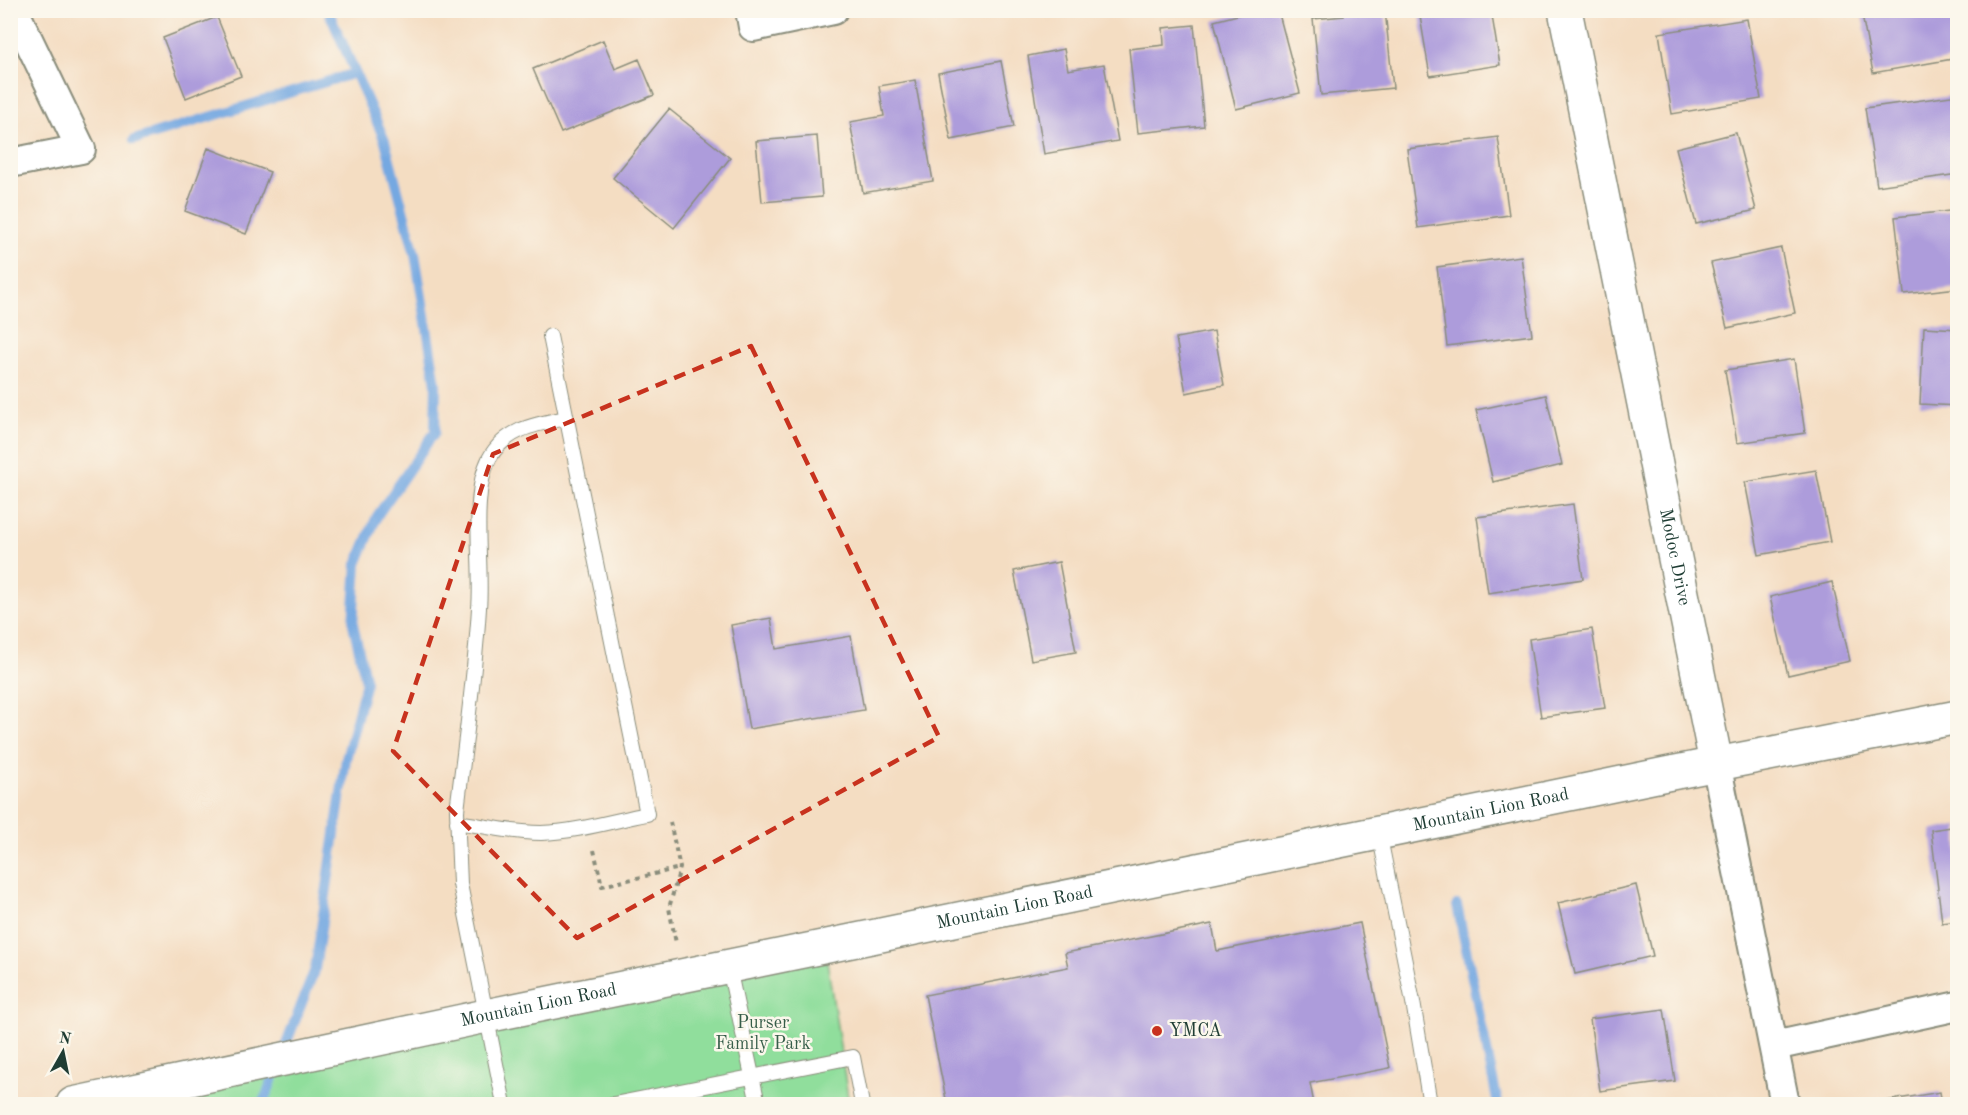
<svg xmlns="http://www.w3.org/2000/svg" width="1968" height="1115" viewBox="0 0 1968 1115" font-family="'Old Standard TT',serif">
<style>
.green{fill:#90de9c;stroke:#588e68;stroke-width:1.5}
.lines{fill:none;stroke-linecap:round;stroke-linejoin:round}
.stream{stroke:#75a8e1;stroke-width:10}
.building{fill:#ad9cdb}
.service-casing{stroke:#8a8d7b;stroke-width:16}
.minor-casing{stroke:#8a8d7b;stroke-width:32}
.tertiary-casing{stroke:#8a8d7b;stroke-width:36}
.path{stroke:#8a8d7b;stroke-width:4;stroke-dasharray:4.5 4.5;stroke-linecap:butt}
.service{stroke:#fff;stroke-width:14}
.minor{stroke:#fff;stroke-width:28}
.tertiary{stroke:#fff;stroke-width:33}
.marked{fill:none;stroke:#c8321e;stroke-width:4.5;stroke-dasharray:12 8;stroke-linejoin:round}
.poi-dot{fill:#c8321e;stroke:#fbf7ec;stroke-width:2}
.labels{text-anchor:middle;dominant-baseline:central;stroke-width:5;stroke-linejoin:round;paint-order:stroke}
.street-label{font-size:18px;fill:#1f3d34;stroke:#fbf7ec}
.park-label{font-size:18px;fill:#365d49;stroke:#fbf7ec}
.poi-label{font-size:18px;fill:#1f3d34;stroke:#fbf7ec;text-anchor:start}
</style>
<rect width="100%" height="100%" fill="#fbf7ec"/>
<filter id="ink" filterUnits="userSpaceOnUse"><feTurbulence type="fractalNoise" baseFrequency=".0167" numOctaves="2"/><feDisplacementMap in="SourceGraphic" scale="12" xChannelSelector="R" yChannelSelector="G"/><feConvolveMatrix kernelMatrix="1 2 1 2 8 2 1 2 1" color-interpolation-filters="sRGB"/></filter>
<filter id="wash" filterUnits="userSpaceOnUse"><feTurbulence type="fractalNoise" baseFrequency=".008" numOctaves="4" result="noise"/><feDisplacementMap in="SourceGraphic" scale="24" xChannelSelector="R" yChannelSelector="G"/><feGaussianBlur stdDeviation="1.35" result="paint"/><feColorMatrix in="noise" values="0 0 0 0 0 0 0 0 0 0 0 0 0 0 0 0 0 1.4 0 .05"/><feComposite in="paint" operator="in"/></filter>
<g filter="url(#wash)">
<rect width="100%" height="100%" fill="#f4ddc2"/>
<path class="green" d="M825 948 849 1104H48Z"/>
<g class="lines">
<path class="stream" d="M134 140 355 73
M1457 905 1498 1104
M263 1104 315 969 346 759 366 682 353 624 357 564 377 516 435 432 436 384 415 254 385 141 328 10"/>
</g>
<g id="blocks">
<path class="building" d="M1257 10H1278L1300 93 1236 109 1214 21Z
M1343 10H1385L1393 88 1321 95 1313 19 1344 16Z
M1419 10H1491L1500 65 1430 76Z
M1861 10H1952L1958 45V58L1873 73Z
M217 17 241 76 186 98 163 38Z
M1747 19 1761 99 1672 114 1659 33Z
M1194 25 1204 126 1138 133 1129 49 1164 45 1163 28Z
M603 40 615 69 639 59 654 95 561 133 533 69Z
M1064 49 1068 70 1104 64 1118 141 1044 154 1028 56Z
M1001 61 1014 127 951 140 938 73Z
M915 80 933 181 863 193 850 122 884 116 879 86Z
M1958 95V174L1877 186 1865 108Z
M669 109 730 158 674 228 613 178Z
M1736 133 1756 210 1696 224 1676 148Z
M817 136 822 197 762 202 756 141Z
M1498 137 1509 215 1418 228 1407 149Z
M208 148 270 172 246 234 185 211Z
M1958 210V288L1904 294 1895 217Z
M1781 248 1795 313 1727 328 1711 263Z
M1521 256 1532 335 1447 346 1437 267Z
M1924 327 1958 329V406L1920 404Z
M1214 331 1224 385 1186 393 1176 338Z
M1794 359 1805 433 1737 443 1725 370Z
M1546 395 1562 465 1493 482 1476 410Z
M1816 470 1830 542 1759 555 1745 482Z
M1573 504 1583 579 1488 593 1477 517Z
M1059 562 1076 652 1031 660 1014 571Z
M1832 582 1850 661 1788 675 1770 597Z
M771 618 776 649 851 636 864 710 749 729 731 625Z
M1592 629 1605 708 1541 717 1529 639Z
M1958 826V921L1942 923 1931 830Z
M1636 885 1653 956 1575 974 1558 903Z
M1360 923 1390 1068 1310 1083 1314 1104H947L925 995 1068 967 1065 953 1212 924 1217 951Z
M1664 1009 1675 1081 1600 1091 1590 1019Z
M1940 1092 1942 1104H1874V1103Z"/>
</g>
</g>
<g filter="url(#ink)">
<use href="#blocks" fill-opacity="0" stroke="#8a8d7b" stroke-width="1.5"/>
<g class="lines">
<g class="service-casing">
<path id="service" d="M457 822C485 826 512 833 541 833 576 832 612 821 647 814L550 336
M1379 833 1413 1002 1430 1104
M729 968 758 1104
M504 1104 460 884 457 811C465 743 475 676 479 608 483 565 470 497 489 459 505 429 535 424 566 418
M614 1104 853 1057 862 1104"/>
</g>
<g class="minor-casing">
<path id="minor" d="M750 10 753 27 833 10
M10 163 81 149 14 10
M1716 763 1785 1104
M1774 1046 1958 1006"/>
</g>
<g class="tertiary-casing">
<g id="tertiary">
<path id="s1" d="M1565 10 1716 763"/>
<path id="s2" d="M73 1104 486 1016 1666 774 1958 717"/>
</g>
</g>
<path class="path" d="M670 822 680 868 669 908 676 943
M594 850 602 886 680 868"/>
<use href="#service" class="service"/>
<use href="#minor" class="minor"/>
<use href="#tertiary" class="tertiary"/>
</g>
</g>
<path class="marked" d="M751 346 939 737 577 938 393 751 493 454Z"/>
<circle class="poi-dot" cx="1157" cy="1031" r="6"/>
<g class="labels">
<g class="street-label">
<text stroke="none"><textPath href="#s1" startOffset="558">Modoc Drive</textPath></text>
<text stroke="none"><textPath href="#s2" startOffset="1448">Mountain Lion Road</textPath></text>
<text stroke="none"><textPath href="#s2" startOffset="962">Mountain Lion Road</textPath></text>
<text stroke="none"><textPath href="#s2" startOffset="476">Mountain Lion Road</textPath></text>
</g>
<g class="park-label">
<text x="763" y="1023">Purser<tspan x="763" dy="21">Family Park</tspan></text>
</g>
<g class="poi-label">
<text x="1169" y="1031">YMCA</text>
</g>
</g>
<rect width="1968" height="1115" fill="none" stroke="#fbf7ec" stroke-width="36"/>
<g transform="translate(63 1052) rotate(9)" stroke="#fbf7ec" stroke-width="4.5" paint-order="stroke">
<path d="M0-4.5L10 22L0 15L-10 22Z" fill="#1f3d34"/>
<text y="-9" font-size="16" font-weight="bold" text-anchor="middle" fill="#1f3d34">N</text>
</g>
</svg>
